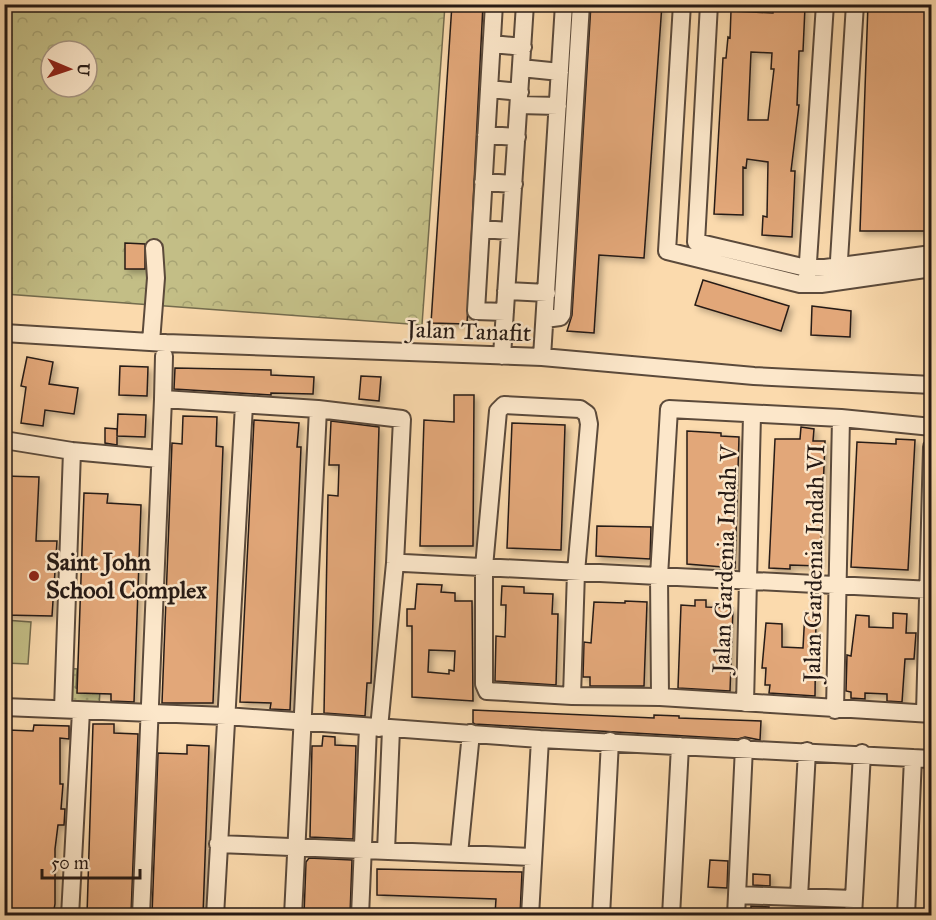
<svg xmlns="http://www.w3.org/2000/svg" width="936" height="920" viewBox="0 0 936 920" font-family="'IM FELL Great Primer',serif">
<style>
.forest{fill:url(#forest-crowns);stroke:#746c4e;stroke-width:1.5;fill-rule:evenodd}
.park{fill:#c3be86;stroke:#746c4e;stroke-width:1.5}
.garden{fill:url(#garden-dots);stroke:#746c4e;stroke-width:1.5}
.building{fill:#e2a779;stroke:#261a15;stroke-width:1.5;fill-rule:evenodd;filter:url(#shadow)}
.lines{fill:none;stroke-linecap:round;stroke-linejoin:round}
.minor-casing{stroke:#5b4a3b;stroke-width:20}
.minor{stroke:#fce7ca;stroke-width:16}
.poi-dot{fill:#8f2418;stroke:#fce7ca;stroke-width:2}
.labels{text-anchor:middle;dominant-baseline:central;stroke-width:5;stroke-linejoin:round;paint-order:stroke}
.street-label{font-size:24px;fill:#261a15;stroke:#fce7ca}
.poi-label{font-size:24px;font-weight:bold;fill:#261a15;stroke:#fce7ca;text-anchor:start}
</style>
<defs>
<pattern id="forest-crowns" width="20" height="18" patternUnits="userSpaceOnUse" patternTransform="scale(1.5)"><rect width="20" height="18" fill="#c3be86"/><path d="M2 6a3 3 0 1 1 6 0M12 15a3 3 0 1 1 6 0" fill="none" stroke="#a7a373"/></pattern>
<pattern id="garden-dots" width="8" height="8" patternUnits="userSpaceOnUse" patternTransform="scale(1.5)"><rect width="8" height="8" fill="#c3be86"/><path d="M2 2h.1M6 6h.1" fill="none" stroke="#a7a373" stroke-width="1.8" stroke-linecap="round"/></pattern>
<filter id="shadow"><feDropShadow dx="3.5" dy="3.5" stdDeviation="3" flood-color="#0004"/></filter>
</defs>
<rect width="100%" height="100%" fill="#fbdaad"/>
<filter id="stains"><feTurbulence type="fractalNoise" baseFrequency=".00333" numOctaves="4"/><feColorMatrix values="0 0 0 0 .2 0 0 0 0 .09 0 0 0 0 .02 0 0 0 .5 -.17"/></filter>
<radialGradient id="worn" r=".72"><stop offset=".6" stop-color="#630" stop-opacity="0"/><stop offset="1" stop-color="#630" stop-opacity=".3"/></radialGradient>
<path class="forest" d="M4 5H445L422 325 5 294ZM51 51H87V87H51Z"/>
<path class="park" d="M5 620 31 622 28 664 5 663Z"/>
<path class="garden" d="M66 668 77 669 76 688 100 689 99 709 65 708Z"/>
<path class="building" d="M452 4H483L467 324 431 323Z
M591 4H662L644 258 599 255 594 333 567 331 572 315Z
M868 4H932V231H860Z
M774 6 805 7 803 51H799L797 105H799L791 171H795L792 237 762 235 763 216 767 217 768 162 747 159 746 168 743 167V215L714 214 723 58H726L728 37 730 38 731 11 773 13ZM751 52 772 53 771 69H774L768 120H748Z
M125 243 145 244V269H125Z
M703 280 789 306 781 331 695 305Z
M812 306 851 311 850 337 811 335Z
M27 357 53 362 49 384 78 388 74 414 45 410 43 426 21 423 26 387 21 386Z
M120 366 148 367 147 396 119 395Z
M175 368 271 370V375L314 377 313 394 271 393V395L174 389Z
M361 376 381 377 379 401 359 399Z
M454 395H474L473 546H420L424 420 454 422Z
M118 414 146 415 145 437 117 436Z
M183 416 217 417 216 446 223 447 213 703H162L172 443 182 444Z
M254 420 299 423 297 447H301L290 710 270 709 271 703 240 702Z
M331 421 379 427 371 683H367L365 716 324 713 328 495 338 496 339 465H329Z
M512 423 565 425 561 550 507 548Z
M801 427 814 429 813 441H825L820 566 790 565V569L769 568 775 439H800Z
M105 428 117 429V445L105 443Z
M687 431 721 433V436L739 437 735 568 687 564Z
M896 439 915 440 908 570 851 567 857 442 896 444Z
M4 476 39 477 36 541H57L52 616 4 615Z
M84 493 108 494 107 503 141 505 134 702 111 701V694L77 693Z
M597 526 651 527 650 559 596 556Z
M417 584 442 585 441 592 455 593V601H472L473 701 412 697V626H407V609H415ZM429 650 455 651 454 671 449 670V674L428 672Z
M502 586 524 587V593L553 594 552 614H558L556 685 495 681 496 636 505 637 506 605H501Z
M695 600H706V607L733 608 730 691 678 688 681 605 695 606Z
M625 601 647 602 644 686H590V677H583L584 642 591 643 594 602 625 603Z
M805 611H816L815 696 769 693 770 685H765L766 668H762L766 623 782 624V647L803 648Z
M893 613 907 614 906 633H916L914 659H905L902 702 887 701V694L865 693V699L851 698V692L846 691 847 655 851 656 856 615 869 616V627L893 628Z
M473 710 654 718V715L679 716V718L761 721 760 740 745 737 738 739 475 724 473 723Z
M93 724H114V733L138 734 131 915H87Z
M34 725 69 726V739L60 738V784H63L61 809H65L64 825H58L55 849V904L53 915H4V750L7 751 8 730 33 731Z
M323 736 335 737V745L356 746 353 839 310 837 312 746H322Z
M187 745 209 746 203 915H152L158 753 187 754Z
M309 858 352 860 350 915H304L306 862Z
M710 860 728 861 727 888 708 887Z
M377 869 522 872 520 915H495L496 899 377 895Z
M753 874 770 875V886L753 885Z
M751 906 769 907 768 915H751Z"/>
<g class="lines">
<g class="minor-casing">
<path id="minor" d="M494 4 476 311 505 312
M682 4 667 251 800 284H821L932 268
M709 4 696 242 802 267 825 268 932 254
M492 44 523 47
M521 68 560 72
M489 89 520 92
M519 105 558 106
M486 135 517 137
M483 182 514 184
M481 229 510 231
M838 276 855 4
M807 277 825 4
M506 291 547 293
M545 319 560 317 562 314 581 4
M4 333 166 343 542 357 754 376 932 385
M151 342 156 278 154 248
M502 356 525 4
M542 357 564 4
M163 399 164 356
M4 440 72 451 159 459
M404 563 932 590
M572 696 576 572 589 424 587 414 580 409 504 405 498 411 484 567V684L487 691 572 696 660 697 932 714
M660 697 659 576 669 409 841 418 932 427
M745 703 752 415
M4 707 226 716 540 739 932 759
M63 709 72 451
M835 710 841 418
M925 713 932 447
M218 844 532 857
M386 851 391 729
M459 854 471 733
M737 895 854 899
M799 897 807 751
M70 916 81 711
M141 916 163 399 318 409 402 419 395 563 379 728
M215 916 244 405
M293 916 318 409
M360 916 368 727
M530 916 540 739
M601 916 610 741
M671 916 680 746
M736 916 744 747
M853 916 862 753
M906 916 913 758"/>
</g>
<use href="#minor" class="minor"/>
</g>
<circle class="poi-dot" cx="34" cy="576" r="6"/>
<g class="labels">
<g class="street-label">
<text transform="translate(469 331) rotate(2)">Jalan Tanafit</text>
<text transform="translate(725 559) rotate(-88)">Jalan Gardenia Indah V</text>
<text transform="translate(814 563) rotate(-89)">Jalan Gardenia Indah VI</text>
</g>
<g class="poi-label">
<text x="46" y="562">Saint John<tspan x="46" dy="28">School Complex</tspan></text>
</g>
</g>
<rect width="936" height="920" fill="none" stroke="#fbdaad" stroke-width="24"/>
<rect x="6" y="6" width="924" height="908" fill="none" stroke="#261a15" stroke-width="3"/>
<rect x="12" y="12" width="912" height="896" fill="none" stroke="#261a15" stroke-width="1.5"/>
<g transform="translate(69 69) rotate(92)"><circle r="28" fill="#fce7ca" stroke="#a69582" stroke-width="1.5"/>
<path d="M0-4.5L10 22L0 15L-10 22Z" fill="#8f2418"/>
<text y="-9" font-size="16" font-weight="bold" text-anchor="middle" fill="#261a15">U</text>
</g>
<path d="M42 869v9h98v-9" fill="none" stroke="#261a15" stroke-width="3"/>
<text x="51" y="869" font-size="18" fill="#261a15" stroke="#fce7ca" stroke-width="4.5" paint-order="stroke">50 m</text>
<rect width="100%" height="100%" filter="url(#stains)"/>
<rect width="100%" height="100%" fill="url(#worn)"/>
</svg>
